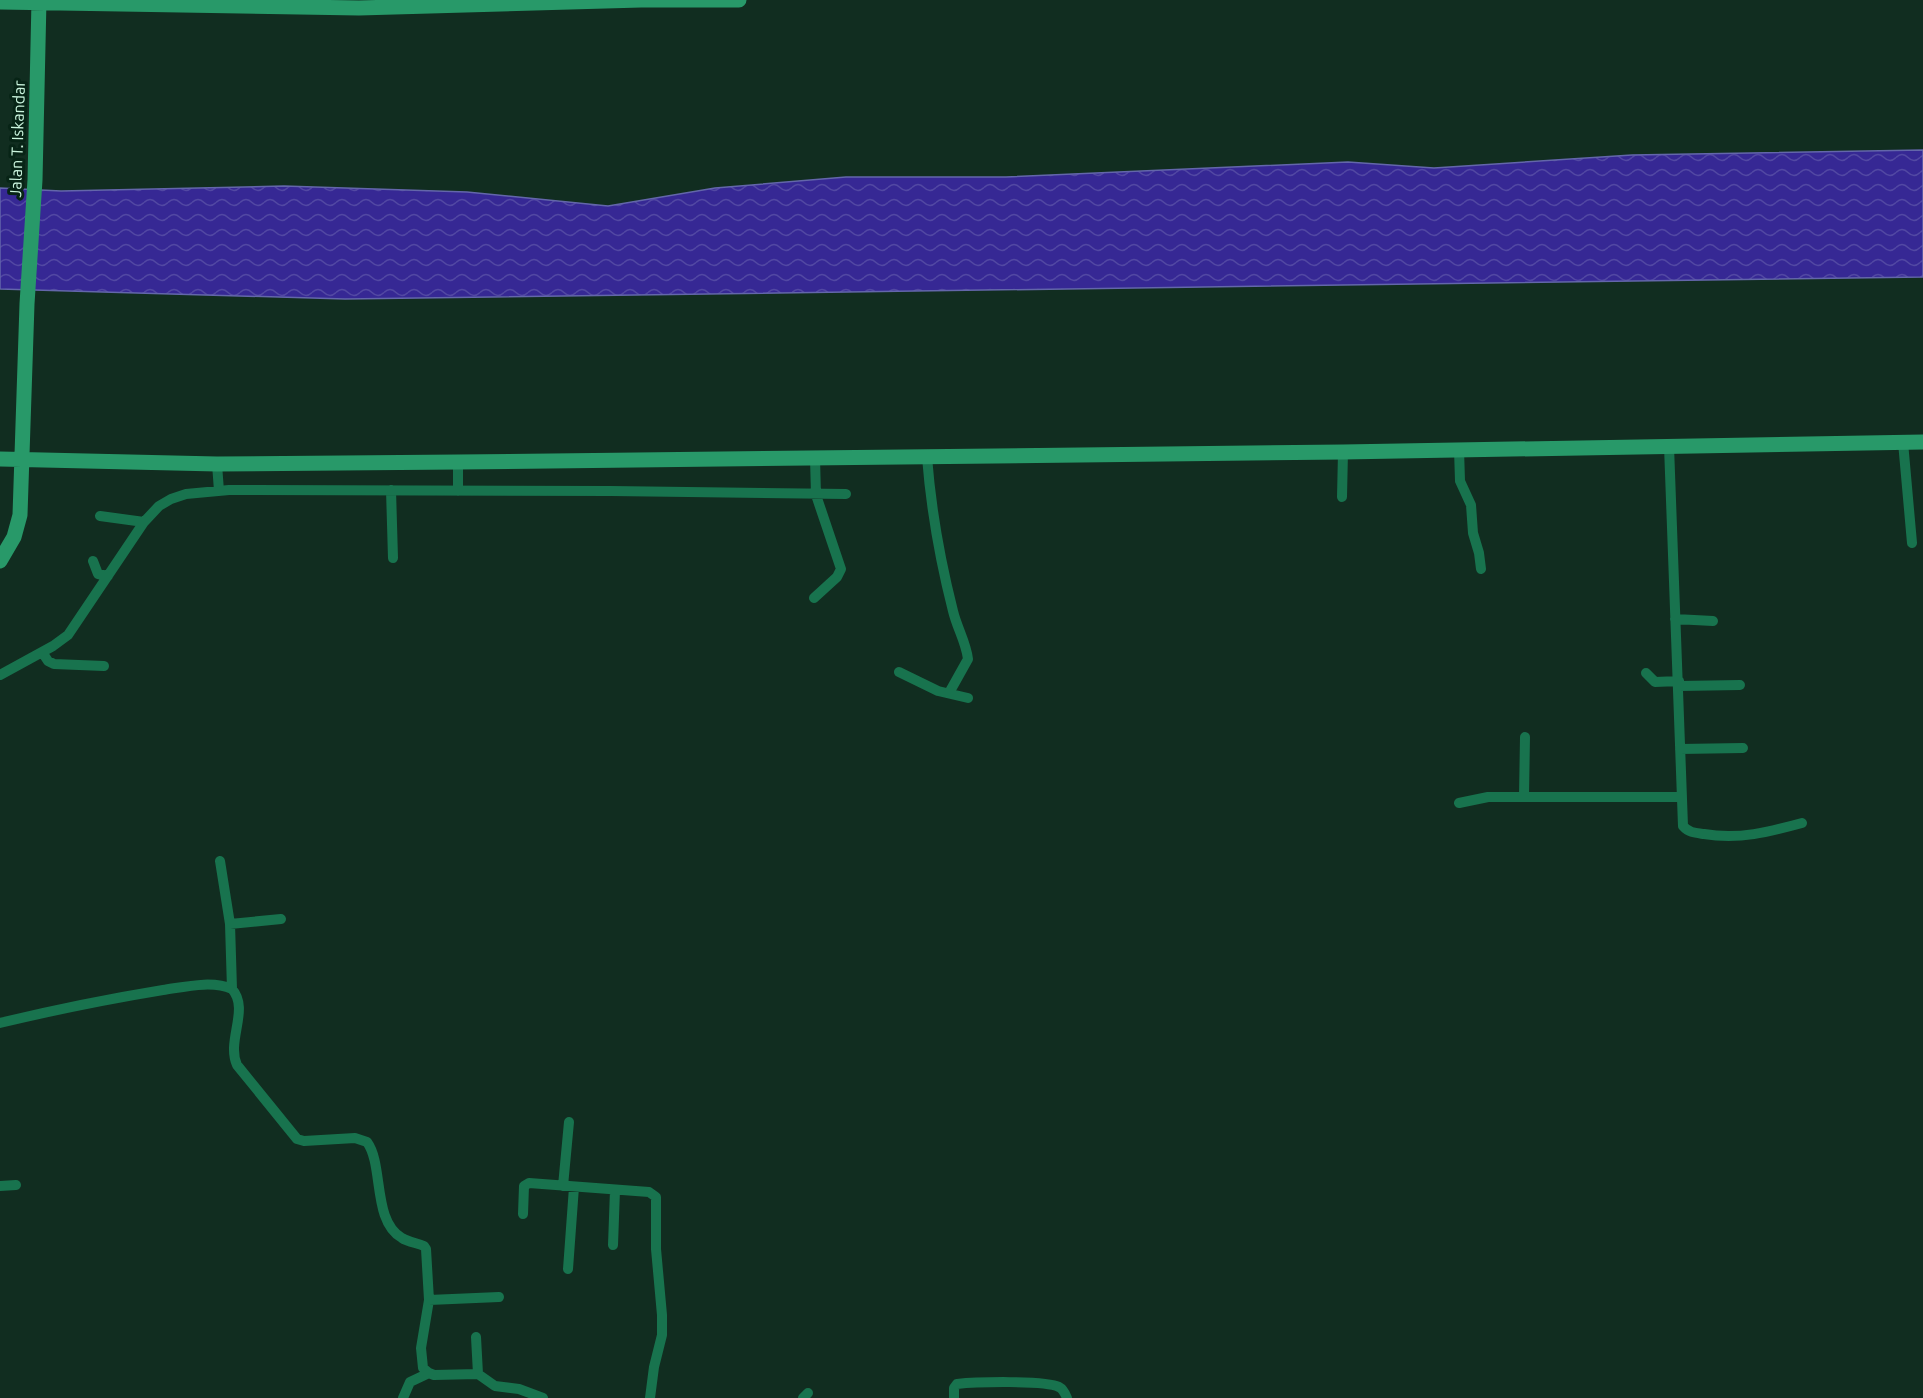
<svg xmlns="http://www.w3.org/2000/svg" width="1923" height="1398" viewBox="0 0 1923 1398" font-family="Ubuntu,sans-serif">
<style>
.water{fill:url(#water-waves);stroke:#6366aa;stroke-width:1.5}
.lines{fill:none;stroke-linecap:round;stroke-linejoin:round}
.street{stroke:#18734e;stroke-width:10}
.secondary{stroke:#289969;stroke-width:15}
.labels{text-anchor:middle;dominant-baseline:central;stroke-width:6;stroke-linejoin:round;paint-order:stroke}
.street-label{font-size:16px;fill:#cbf5de;stroke:#072416}
</style>
<defs>
<pattern id="water-waves" width="16" height="10" patternUnits="userSpaceOnUse" patternTransform="scale(1.5)"><rect width="16" height="10" fill="#362894"/><path d="M0 5q4-4 8 0t8 0" fill="none" stroke="#5248a3"/></pattern>
</defs>
<rect width="100%" height="100%" fill="#112d20"/>
<path class="water" d="M1923 150V277L345 299 0 289V188L61 191 284 186 467 192 608 206 715 188 846 177H1006L1348 162 1434 168 1632 155Z"/>
<g class="lines">
<path class="street" d="M1903 442 1912 543
M1669 446 1683 826C1689 833 1696 833 1704 834 1739 840 1769 832 1802 823
M1459 449 1460 481 1471 505 1473 533 1479 553 1481 569
M927 457C931 509 940 560 953 611 957 628 966 642 968 659L949 693
M217 464 219 491
M391 490 393 558
M458 491V462
M1342 497 1343 452
M100 516 144 522
M93 561 98 574 108 576
M814 598 837 577 841 569 816 495 815 458
M1675 619 1713 621
M42 652 48 661 54 664 104 666
M899 672 938 691 968 698
M1646 673 1655 682 1679 681
M0 675 53 646 68 635 144 522 159 506 171 499 186 494 229 490 611 491 846 494
M1679 686 1740 685
M1680 749 1743 748
M1524 797 1525 737
M1459 803 1488 797H1681
M220 861 230 924 232 989
M230 924 281 919
M0 1023C54 1010 108 999 163 990 184 987 212 980 232 989 250 1009 226 1041 237 1065L297 1139 304 1141 355 1138 367 1142C384 1165 372 1221 402 1238 408 1242 417 1243 424 1246L426 1249 429 1300 421 1348 423 1368 429 1373 434 1375 478 1374 495 1386 519 1389 543 1398
M0 1186 16 1185
M563 1186 569 1122
M523 1214 524 1186 529 1183 649 1192 656 1197V1249L662 1315V1335L654 1367 650 1398
M613 1245 615 1190
M568 1269 574 1187
M429 1300 499 1297
M476 1337 478 1374
M403 1398 410 1382 429 1373
M803 1398 808 1393
M954 1398V1388L957 1384C974 1382 1046 1380 1059 1387 1063 1389 1065 1393 1067 1398"/>
<path class="secondary" d="M0 2 359 8 641 0H739
M0 459 217 464 458 462 1343 452 1923 442
M0 561 14 537 20 515 27 304 35 180 39 0"/>
</g>
<g class="labels">
<g class="street-label">
<text transform="translate(17 139) rotate(-88)">Jalan T. Iskandar</text>
</g>
</g>
</svg>
